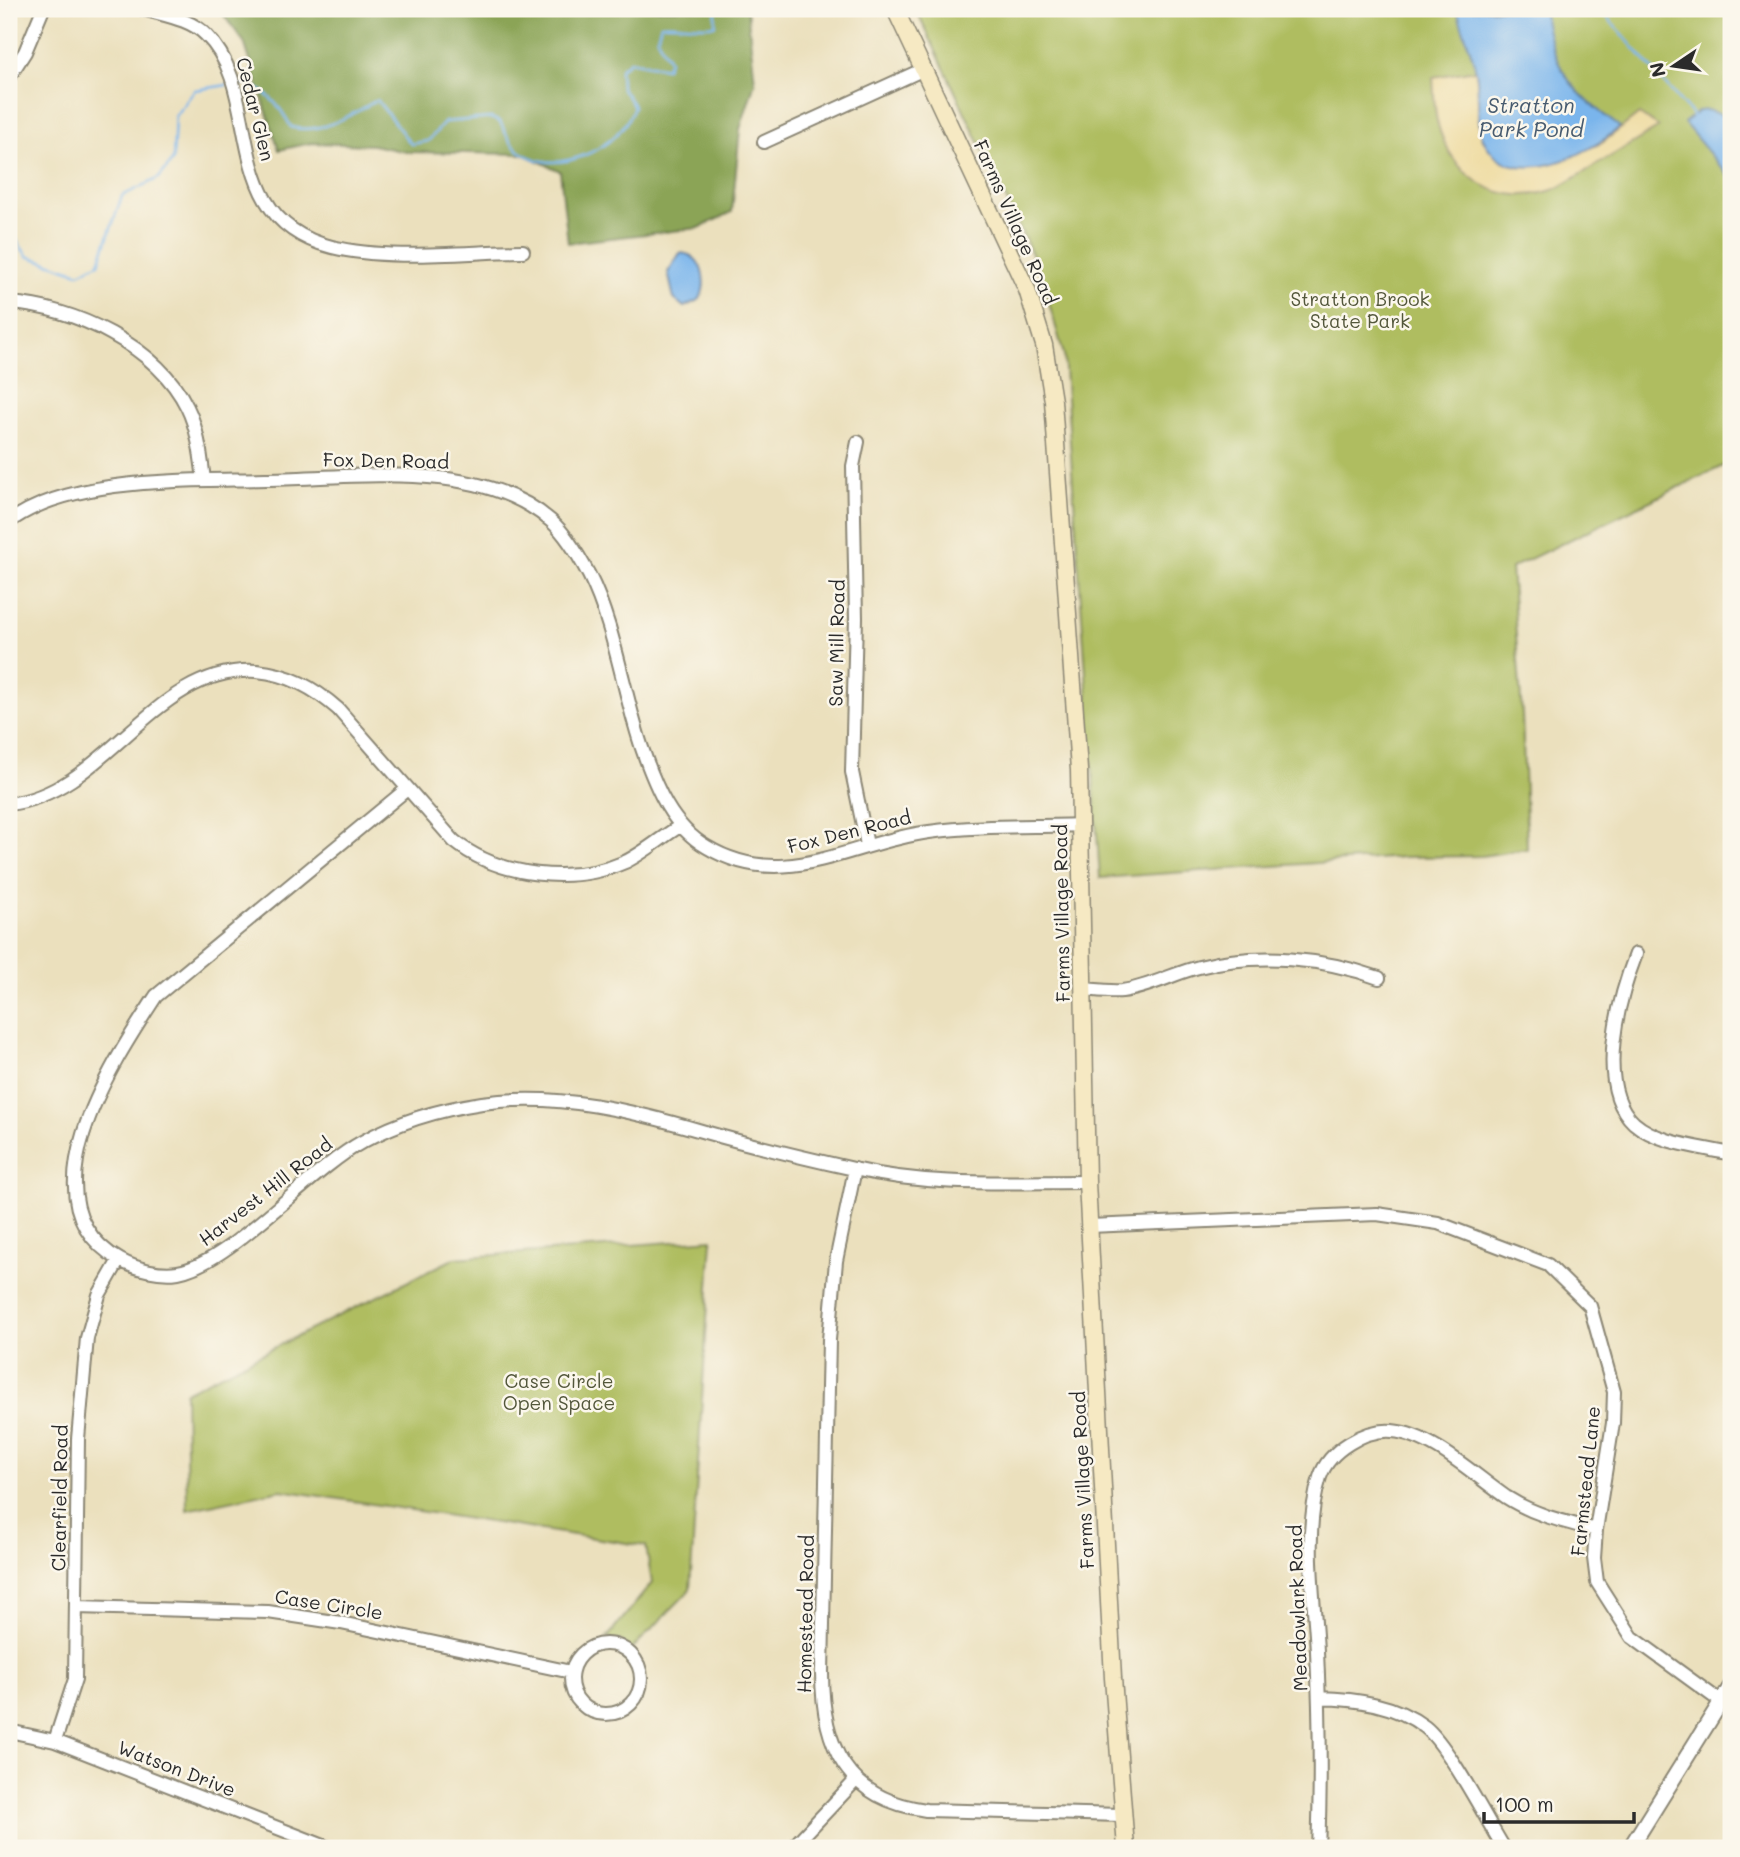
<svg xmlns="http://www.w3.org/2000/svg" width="1740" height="1857" viewBox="0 0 1740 1857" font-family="Mali,sans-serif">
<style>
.green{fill:#afbd60;stroke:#6d7446;stroke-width:2}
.forest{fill:#8ba456;stroke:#5b6840;stroke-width:2}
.sand{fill:#eeda9e;stroke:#8c8264;stroke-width:2}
.water{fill:#7ab5ec;stroke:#52708c;stroke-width:2}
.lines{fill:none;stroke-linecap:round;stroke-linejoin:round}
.stream{stroke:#7ab5ec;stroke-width:2.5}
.minor-casing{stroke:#8b8674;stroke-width:16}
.tertiary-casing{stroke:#8b8674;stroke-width:18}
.secondary-casing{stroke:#8b8674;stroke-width:19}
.minor{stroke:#fff;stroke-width:12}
.tertiary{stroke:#fff;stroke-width:14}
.secondary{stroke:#f6e9c3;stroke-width:16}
.labels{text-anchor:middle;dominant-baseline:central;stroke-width:5;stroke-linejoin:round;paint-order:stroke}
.street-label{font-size:19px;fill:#2b2b2b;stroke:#fbf7ec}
.park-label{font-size:19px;fill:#53573b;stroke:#fbf7ec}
.water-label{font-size:21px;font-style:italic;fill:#475b6f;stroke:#fbf7ec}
</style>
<rect width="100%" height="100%" fill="#fbf7ec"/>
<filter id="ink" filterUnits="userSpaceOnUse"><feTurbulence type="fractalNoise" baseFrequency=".0143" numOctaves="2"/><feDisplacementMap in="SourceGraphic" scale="14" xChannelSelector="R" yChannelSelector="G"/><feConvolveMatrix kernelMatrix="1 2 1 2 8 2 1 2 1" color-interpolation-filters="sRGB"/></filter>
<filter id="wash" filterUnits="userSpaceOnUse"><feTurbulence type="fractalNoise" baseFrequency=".00686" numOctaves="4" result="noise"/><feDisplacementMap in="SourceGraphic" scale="28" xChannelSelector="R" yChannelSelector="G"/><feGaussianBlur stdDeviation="1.57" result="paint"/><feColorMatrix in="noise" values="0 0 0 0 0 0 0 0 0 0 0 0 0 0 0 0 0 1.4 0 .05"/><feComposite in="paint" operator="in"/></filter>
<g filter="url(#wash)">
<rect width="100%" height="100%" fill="#ebe0bd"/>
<path class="green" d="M916 9H1731V462L1511 568 1522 714 1527 849 1482 856 1404 857 1100 878 1064 355 1039 269Z
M712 1239 690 1590 631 1650 620 1641 607 1638 652 1583 646 1546 281 1490 187 1510 185 1392 455 1258Z"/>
<path class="forest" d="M219 9H747L755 82 740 129 732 212 699 228 568 243 560 171 523 154 406 152 373 145 311 143 279 150 244 42Z"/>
<path class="sand" d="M1476 70 1483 139 1547 164 1602 143 1639 114 1659 127 1558 188C1502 210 1451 179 1437 121 1434 107 1434 91 1433 77Z"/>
<path class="water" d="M1457 9H1543C1555 72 1569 89 1620 127 1589 155 1511 193 1484 141 1475 122 1480 92 1476 71 1472 50 1462 30 1457 9Z
M1707 110 1731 118V179L1684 123 1699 111Z
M680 253C703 254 708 282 700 299L684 307 674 299 668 272Z"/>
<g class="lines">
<path class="stream" d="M1600 9 1694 117
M238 84C262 83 281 107 291 127 321 135 351 115 377 100L411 144 428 141 445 122 491 118 500 122C504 129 508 140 514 146 549 183 622 149 634 106L621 87 620 69 630 61 666 68 669 60 657 38 661 24C680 22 696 29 715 25L716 9
M9 229 27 256 79 273 99 263 122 196 159 178 173 160 175 116 195 90 227 85"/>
</g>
</g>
<g filter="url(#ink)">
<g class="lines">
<g class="minor-casing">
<path id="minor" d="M143 9C163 15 191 19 206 35 266 93 217 219 332 247 389 261 463 252 523 251
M9 77 25 52 43 9
M764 142 924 69
M9 303C74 307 157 346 187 407 198 429 201 456 204 480
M858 442 853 466 856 618 852 772 867 845
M9 522C70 476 191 481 265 479 355 478 479 458 551 521 566 534 580 558 589 575 615 626 624 697 643 751 656 788 672 827 707 847 784 893 851 842 929 832 979 825 1031 827 1081 825
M407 789 156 996C113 1062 19 1203 120 1260 136 1269 160 1275 178 1272 230 1263 309 1171 362 1142 398 1122 442 1109 482 1103 558 1092 633 1111 705 1132 754 1146 805 1158 854 1169 931 1187 1008 1182 1087 1182
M9 804C108 792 153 665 257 671 289 674 314 688 338 709L454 841C499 877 572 885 625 862 644 853 662 837 680 826
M1636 954C1619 998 1594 1086 1634 1123 1658 1144 1702 1147 1731 1154
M1084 989C1096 990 1110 992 1122 991 1148 988 1174 973 1199 967 1258 952 1323 958 1379 978
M855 1169 836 1261 829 1340 822 1672C822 1746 846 1799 926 1810L1122 1815
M1089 1226 1377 1214 1438 1223 1548 1265 1590 1306 1614 1392 1613 1423 1596 1530 1594 1558 1597 1582 1632 1637 1731 1709
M76 1607 268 1612 341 1623 571 1672
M571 1679a35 35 0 1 1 70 0a35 35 0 1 1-70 0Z
M1319 1698C1356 1699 1395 1704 1425 1727 1448 1745 1487 1821 1504 1848
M9 1731 55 1741 329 1848
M55 1741 75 1679 78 1439 87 1338 99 1295 119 1260
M792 1848 856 1780
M1318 1848C1321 1783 1320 1717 1317 1651 1314 1594 1303 1532 1320 1477 1329 1450 1365 1429 1392 1431 1432 1434 1475 1476 1506 1497 1534 1515 1565 1522 1596 1530"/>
</g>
<g class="tertiary-casing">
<path id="tertiary" d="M1630 1848 1731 1686"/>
</g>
<g class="secondary-casing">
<path id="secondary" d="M895 9 1027 290 1044 345 1053 401 1079 770 1087 1182 1113 1678 1126 1848"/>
</g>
<use href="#minor" class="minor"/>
<use href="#tertiary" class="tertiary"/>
<use href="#secondary" class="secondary"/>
</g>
</g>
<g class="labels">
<g class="street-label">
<text transform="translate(256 109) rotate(76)">Cedar Glen</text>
<text transform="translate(1016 222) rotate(66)">Farms Village Road</text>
<text transform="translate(386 460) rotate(1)">Fox Den Road</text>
<text transform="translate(836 643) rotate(-89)">Saw Mill Road</text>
<text transform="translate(849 831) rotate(-14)">Fox Den Road</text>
<text transform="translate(1061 913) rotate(-91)">Farms Village Road</text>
<text transform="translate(265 1191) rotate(-38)">Harvest Hill Road</text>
<text transform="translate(1082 1480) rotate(-93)">Farms Village Road</text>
<text transform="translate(1585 1481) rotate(-84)">Farmstead Lane</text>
<text transform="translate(59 1498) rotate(-89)">Clearfield Road</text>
<text transform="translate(329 1604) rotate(9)">Case Circle</text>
<text transform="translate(1297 1608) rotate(-92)">Meadowlark Road</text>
<text transform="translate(805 1614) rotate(-89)">Homestead Road</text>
<text transform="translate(177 1768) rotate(21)">Watson Drive</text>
</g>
<g class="park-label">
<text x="1360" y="298">Stratton Brook<tspan x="1360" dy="22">State Park</tspan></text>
<text x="559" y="1380">Case Circle<tspan x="559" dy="22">Open Space</tspan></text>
</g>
<g class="water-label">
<text x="1531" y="104">Stratton<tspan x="1531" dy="24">Park Pond</tspan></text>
</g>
</g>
<rect width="1740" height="1857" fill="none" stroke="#fbf7ec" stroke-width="35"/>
<g transform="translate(1674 66) rotate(257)" stroke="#fbf7ec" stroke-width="5" paint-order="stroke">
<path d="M0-5L12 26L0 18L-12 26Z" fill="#2b2b2b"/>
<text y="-10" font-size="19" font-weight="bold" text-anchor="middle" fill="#2b2b2b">N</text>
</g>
<path d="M1484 1812v10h150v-10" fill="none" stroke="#2b2b2b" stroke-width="3.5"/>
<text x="1495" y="1812" font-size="21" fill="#2b2b2b" stroke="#fbf7ec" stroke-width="5" paint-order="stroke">100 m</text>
</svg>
